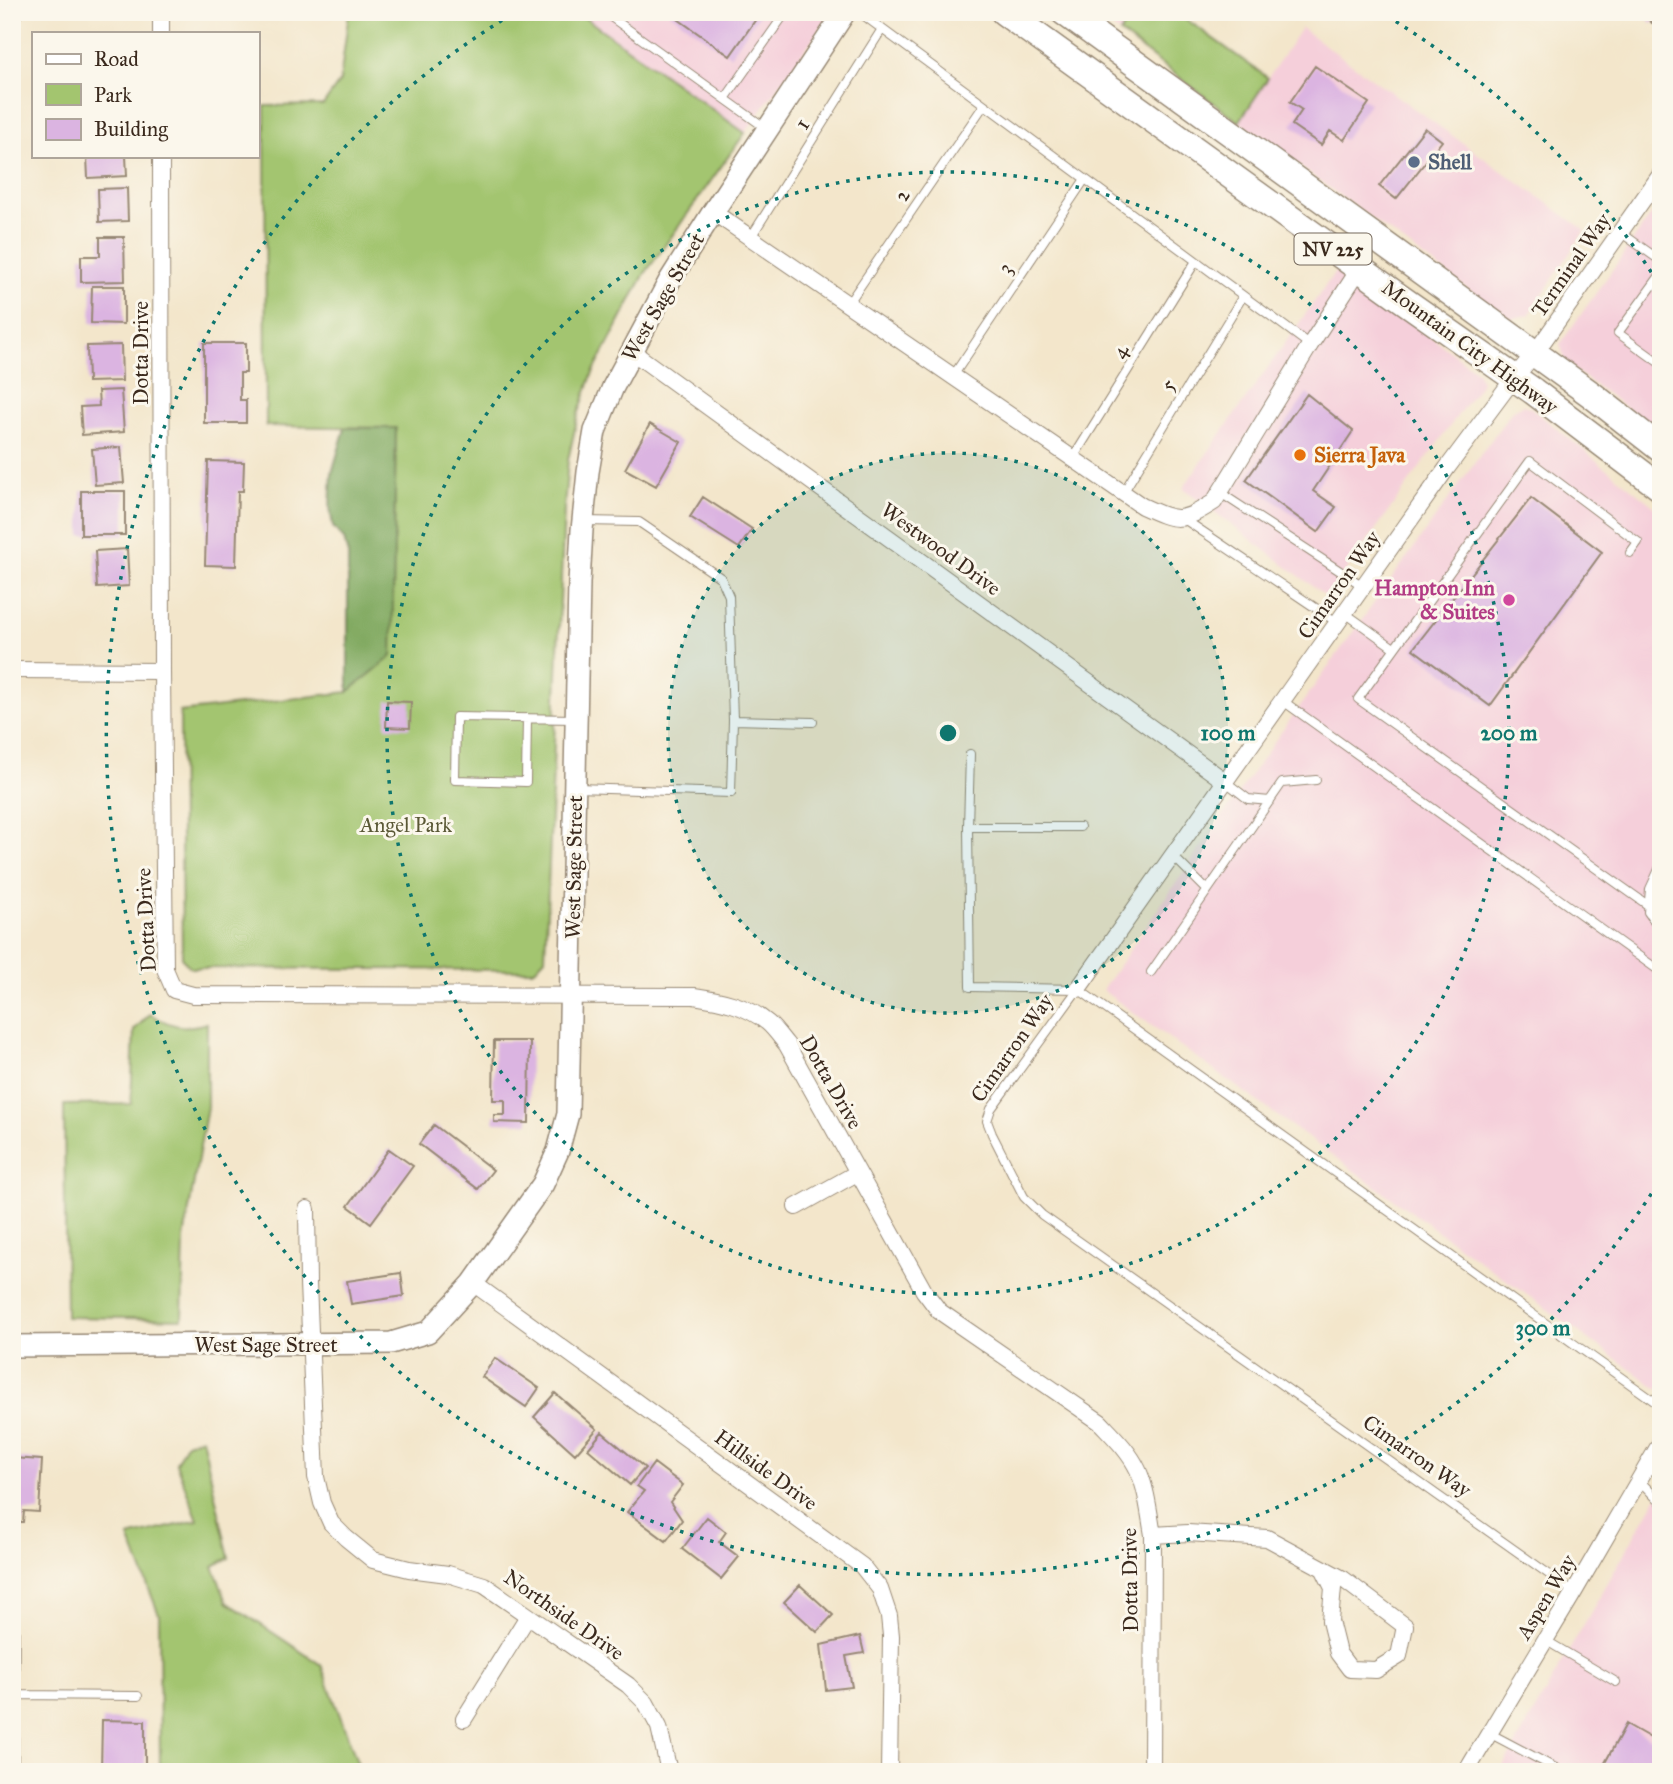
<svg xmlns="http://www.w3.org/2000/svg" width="1673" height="1784" viewBox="0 0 1673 1784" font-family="'IM FELL Great Primer',serif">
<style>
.built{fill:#f5cfda}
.green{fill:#a3c56f;stroke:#6f7846;stroke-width:2}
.forest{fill:#82aa62;stroke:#5e6a40;stroke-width:2}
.building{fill:#dbb4e1}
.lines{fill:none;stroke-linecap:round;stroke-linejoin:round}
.service-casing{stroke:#978874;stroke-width:10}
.minor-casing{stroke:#978874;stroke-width:18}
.tertiary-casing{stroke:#978874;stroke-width:24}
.primary-casing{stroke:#978874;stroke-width:29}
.service{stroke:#fff;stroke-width:8}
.minor{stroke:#fff;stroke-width:16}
.tertiary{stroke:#fff;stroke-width:21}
.primary{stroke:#fff;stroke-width:26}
.ring{fill:none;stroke:#0f766e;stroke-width:3.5;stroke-dasharray:3.5 7}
.service-dot{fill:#5c6f8a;stroke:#fbf7ec;stroke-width:2.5}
.food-dot{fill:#e8710a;stroke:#fbf7ec;stroke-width:2.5}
.hotel-dot{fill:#d1479c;stroke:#fbf7ec;stroke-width:2.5}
.labels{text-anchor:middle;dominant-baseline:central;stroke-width:6;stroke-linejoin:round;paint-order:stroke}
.shield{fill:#fbf7ec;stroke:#75685c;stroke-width:2}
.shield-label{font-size:19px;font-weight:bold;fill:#3b2a1e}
.street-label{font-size:21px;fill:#3b2a1e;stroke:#fbf7ec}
.service-label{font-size:21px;font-weight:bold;fill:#4e5e75;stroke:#fbf7ec;text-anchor:start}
.food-label{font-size:21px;font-weight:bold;fill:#c56008;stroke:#fbf7ec;text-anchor:start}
.hotel-label{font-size:21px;font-weight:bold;fill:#b23c85;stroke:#fbf7ec;text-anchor:end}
.park-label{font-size:21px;fill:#5a5836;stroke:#fbf7ec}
.centre{fill:#0f766e;stroke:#fbf7ec;stroke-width:3.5}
.ring-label{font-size:21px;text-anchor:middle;font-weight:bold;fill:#0f766e;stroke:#fbf7ec;stroke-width:6;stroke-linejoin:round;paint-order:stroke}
</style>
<rect width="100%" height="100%" fill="#fbf7ec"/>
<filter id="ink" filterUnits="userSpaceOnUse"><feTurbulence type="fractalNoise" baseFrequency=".0143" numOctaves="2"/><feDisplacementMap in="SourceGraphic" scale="14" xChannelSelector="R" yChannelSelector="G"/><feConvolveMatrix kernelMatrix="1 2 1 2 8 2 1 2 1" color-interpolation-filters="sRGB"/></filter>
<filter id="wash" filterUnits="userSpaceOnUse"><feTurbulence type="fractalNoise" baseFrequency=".00686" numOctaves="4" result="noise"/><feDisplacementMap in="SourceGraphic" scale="28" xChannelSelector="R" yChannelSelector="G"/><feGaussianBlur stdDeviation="1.57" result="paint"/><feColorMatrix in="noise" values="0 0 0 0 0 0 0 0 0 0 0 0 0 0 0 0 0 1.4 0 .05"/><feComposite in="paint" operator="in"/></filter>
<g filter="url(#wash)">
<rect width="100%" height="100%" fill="#f3e6cb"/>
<path class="built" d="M577 12H832L745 133Z
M1090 12H1134L1120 33Z
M1301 28 1585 230 1529 315 1509 319 1239 122Z
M1661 201V433L1566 364 1560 344Z
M1338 268 1478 372 1481 383 1327 597 1183 488Z
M1523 405 1531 408 1661 512V1391L1102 990 1269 749 1408 556 1512 411Z
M1661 1489V1772H1500Z"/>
<path class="green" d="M349 12H577L745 133 644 275 592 375 578 415 568 460 564 509 545 958 534 970 191 968 182 959 180 712 348 692 392 656 396 428 266 426 265 106 323 105 340 81Z
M1134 12H1176L1268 78 1239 122 1120 33Z
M150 1014C171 1026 183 1030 207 1023V1107L184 1238 182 1319 66 1317 64 1105 131 1104 134 1030Z
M202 1437 229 1558 213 1566 227 1602 321 1665 361 1772H160L159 1615 129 1537 198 1520 176 1463 186 1443Z"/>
<path class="forest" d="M345 428H396L392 656 348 692V555L344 539 333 527 330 507 332 473Z"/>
<g id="blocks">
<path class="building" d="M12 12H25L12 28Z
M668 12H761L730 56Z
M1641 12H1661V14L1652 23Z
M1315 66 1369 103 1344 140 1330 131 1321 145 1292 125 1302 110 1290 102Z
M1425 128 1442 141 1396 199 1379 186Z
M87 156H126L127 176 88 178Z
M127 188 128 221 99 222 98 189Z
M100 237H124L125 281 81 282V256H100Z
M92 286H124V324L91 323Z
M204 343H246V373H240V400H246V423H204Z
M121 345 122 381 88 382 87 346Z
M121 390 124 432 82 435 80 407 99 406 98 391Z
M1307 394 1353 431 1313 491 1336 507 1318 532 1246 480Z
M650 424 681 442 656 486 625 469Z
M121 447 124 483 95 485 92 449Z
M208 461 244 462 243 491H238L236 566 205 565Z
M81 491H125V535H81Z
M703 497 752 529 739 548 690 517Z
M1531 498 1602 552 1490 706 1413 649Z
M127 549 129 586 97 588 95 551Z
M387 701 411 702 410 728 386 727Z
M494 1041H530L529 1123 494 1122V1115H505V1100H493Z
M434 1125 493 1170 478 1189 419 1144Z
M389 1149 413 1166 371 1223 348 1206Z
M401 1273 404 1296 351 1304 347 1281Z
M495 1358 539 1388 526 1407 482 1377Z
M555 1393 597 1429 575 1454 534 1417Z
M602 1432 645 1468 630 1485 588 1449Z
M12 1458 42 1460 39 1512 24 1511 23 1522H12Z
M654 1463 683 1485 670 1502 682 1520 666 1541 627 1512 644 1491 637 1486Z
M707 1517 726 1532 719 1542 739 1557 721 1579 682 1549Z
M800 1585 833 1615 817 1632 784 1602Z
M860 1636 864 1653 846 1656 852 1687 826 1690 821 1645Z
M102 1720 145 1721V1772H101Z
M1626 1724 1661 1744V1772H1600Z"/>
</g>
</g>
<g filter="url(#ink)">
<use href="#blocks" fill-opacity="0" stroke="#978874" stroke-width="2"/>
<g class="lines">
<g class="service-casing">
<path id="service" d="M604 12 767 129
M859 12 1310 345
M725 99 786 12
M1620 232 1661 261
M751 237 882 29
M1661 274 1618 333 1661 364
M848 304 984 105
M953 376 1085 179
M1073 458 1196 261
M1219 492 1363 586
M1123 493 1243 296
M1184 519 1338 623
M1630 553 1638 542 1530 461 1358 699 1649 906
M1345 613 1394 648
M1283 701 1661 972
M527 718 526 782 455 780 456 717 574 719
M733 720 813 722
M970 754 968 827H1080
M1226 782 1248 799 1270 801
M577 788 731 793 733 720 729 596 721 578 639 522 583 521
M968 827 970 987 1078 989 1661 1406
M1173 856 1207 890
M1661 865 1650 889 1648 912 1661 930
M1151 972 1282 783 1316 780
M1078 989 991 1109 987 1121 992 1134 1024 1197 1042 1215 1574 1592
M1659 1334 1661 1331
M1639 1480 1661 1503
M12 1619H15L14 1771
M1545 1640 1616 1682
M15 1695 138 1696
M1489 1733 1563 1772"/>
</g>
<g class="minor-casing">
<path id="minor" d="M161 12V33
M161 156 162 671 165 969 174 990 193 995 694 996C720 1000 747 1005 768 1023 775 1029 781 1038 787 1045L924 1291 939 1311 1100 1422C1114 1437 1129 1451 1138 1470 1147 1490 1149 1513 1153 1535L1152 1772
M713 212 1142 506C1177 522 1181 523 1214 502L1310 345 1360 268
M631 351 1226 782
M12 670 162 671
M1078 989 1447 468 1514 378 1535 353 1661 174
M796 1207 857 1173
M307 1209 308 1283 316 1477 322 1503 331 1523 346 1538 373 1560 409 1569 448 1574 484 1585 628 1685 646 1703 659 1727 668 1767V1772
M473 1283 862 1566 880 1589 889 1616 891 1636 889 1772
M1153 1535 1188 1533 1267 1538 1343 1579 1405 1626 1399 1656 1376 1670 1350 1669 1338 1653 1330 1621 1333 1588 1323 1568
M464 1719 528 1616
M1466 1772 1574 1592 1661 1442"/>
</g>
<g class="tertiary-casing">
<path id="tertiary" d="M12 1346 391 1343 428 1332 473 1283 543 1184 558 1151 568 1114 579 583 582 530 588 472 595 431 613 387 670 280 713 212 845 12"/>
</g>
<g class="primary-casing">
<path id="primary" d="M1004 12 1399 297 1533 391 1661 488
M1064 12 1592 395 1661 449"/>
</g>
<use href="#service" class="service"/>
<use href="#minor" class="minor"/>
<use href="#tertiary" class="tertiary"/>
<use href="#primary" class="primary"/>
</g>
</g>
<circle cx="948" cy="733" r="280" fill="#0f766e" fill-opacity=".12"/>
<g class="ring">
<circle cx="948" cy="733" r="280"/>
<circle cx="948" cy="733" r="561"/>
<path d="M1657 1185A841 841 0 1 1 509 16M1387 16A841 841 0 0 1 1657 281"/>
</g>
<circle class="service-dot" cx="1414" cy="162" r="7"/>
<circle class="food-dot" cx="1300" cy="455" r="7"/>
<circle class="hotel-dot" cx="1509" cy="600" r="7"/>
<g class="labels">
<rect class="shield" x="1294.5" y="233.5" width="77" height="31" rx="5"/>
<g class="shield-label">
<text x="1333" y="249">NV 225</text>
</g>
<g class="street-label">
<text transform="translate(802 124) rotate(-58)">1</text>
<text transform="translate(902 195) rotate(-55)">2</text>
<text transform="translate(1571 265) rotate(-55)">Terminal Way</text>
<text transform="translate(1005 268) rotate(-56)">3</text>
<text transform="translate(663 297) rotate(-60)">West Sage Street</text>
<text transform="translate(1470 347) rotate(36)">Mountain City Highway</text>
<text transform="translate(1120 351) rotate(-58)">4</text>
<text transform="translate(141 353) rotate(-90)">Dotta Drive</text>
<text transform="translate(1168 385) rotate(-59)">5</text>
<text transform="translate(941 549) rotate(36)">Westwood Drive</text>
<text transform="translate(1339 585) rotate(-55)">Cimarron Way</text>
<text transform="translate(574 867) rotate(-89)">West Sage Street</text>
<text transform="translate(146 920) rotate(-93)">Dotta Drive</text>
<text transform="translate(1012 1048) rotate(-55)">Cimarron Way</text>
<text transform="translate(831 1082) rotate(60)">Dotta Drive</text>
<text x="266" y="1345">West Sage Street</text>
<text transform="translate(1417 1456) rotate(35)">Cimarron Way</text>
<text transform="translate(766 1470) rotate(36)">Hillside Drive</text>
<text transform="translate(1130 1580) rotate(-91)">Dotta Drive</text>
<text transform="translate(1546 1597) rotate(-59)">Aspen Way</text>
<text transform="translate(564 1615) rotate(35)">Northside Drive</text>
</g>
<g class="service-label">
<text x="1428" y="162">Shell</text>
</g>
<g class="food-label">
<text x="1314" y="455">Sierra Java</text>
</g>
<g class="hotel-label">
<text x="1495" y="588">Hampton Inn<tspan x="1495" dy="24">&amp; Suites</tspan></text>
</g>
<g class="park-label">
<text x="406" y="825">Angel Park</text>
</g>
</g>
<circle cx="948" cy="733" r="10" class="centre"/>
<g class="ring-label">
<text x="1228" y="740">100 m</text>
<text x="1509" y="740">200 m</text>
<text x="1543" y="1335">300 m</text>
</g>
<rect width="1673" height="1784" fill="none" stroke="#fbf7ec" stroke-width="42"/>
<rect x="32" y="32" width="228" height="126" fill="#fbf7ec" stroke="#aea59a" stroke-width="2"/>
<rect x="46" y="54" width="35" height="10" fill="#ffffff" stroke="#aea59a" stroke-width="2"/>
<text x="94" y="66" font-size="21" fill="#3b2a1e">Road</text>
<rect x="46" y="84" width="35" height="21" fill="#a3c56f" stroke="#aea59a" stroke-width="2"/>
<text x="94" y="102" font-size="21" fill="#3b2a1e">Park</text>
<rect x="46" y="119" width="35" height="21" fill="#dbb4e1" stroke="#aea59a" stroke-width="2"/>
<text x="94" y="136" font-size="21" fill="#3b2a1e">Building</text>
</svg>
